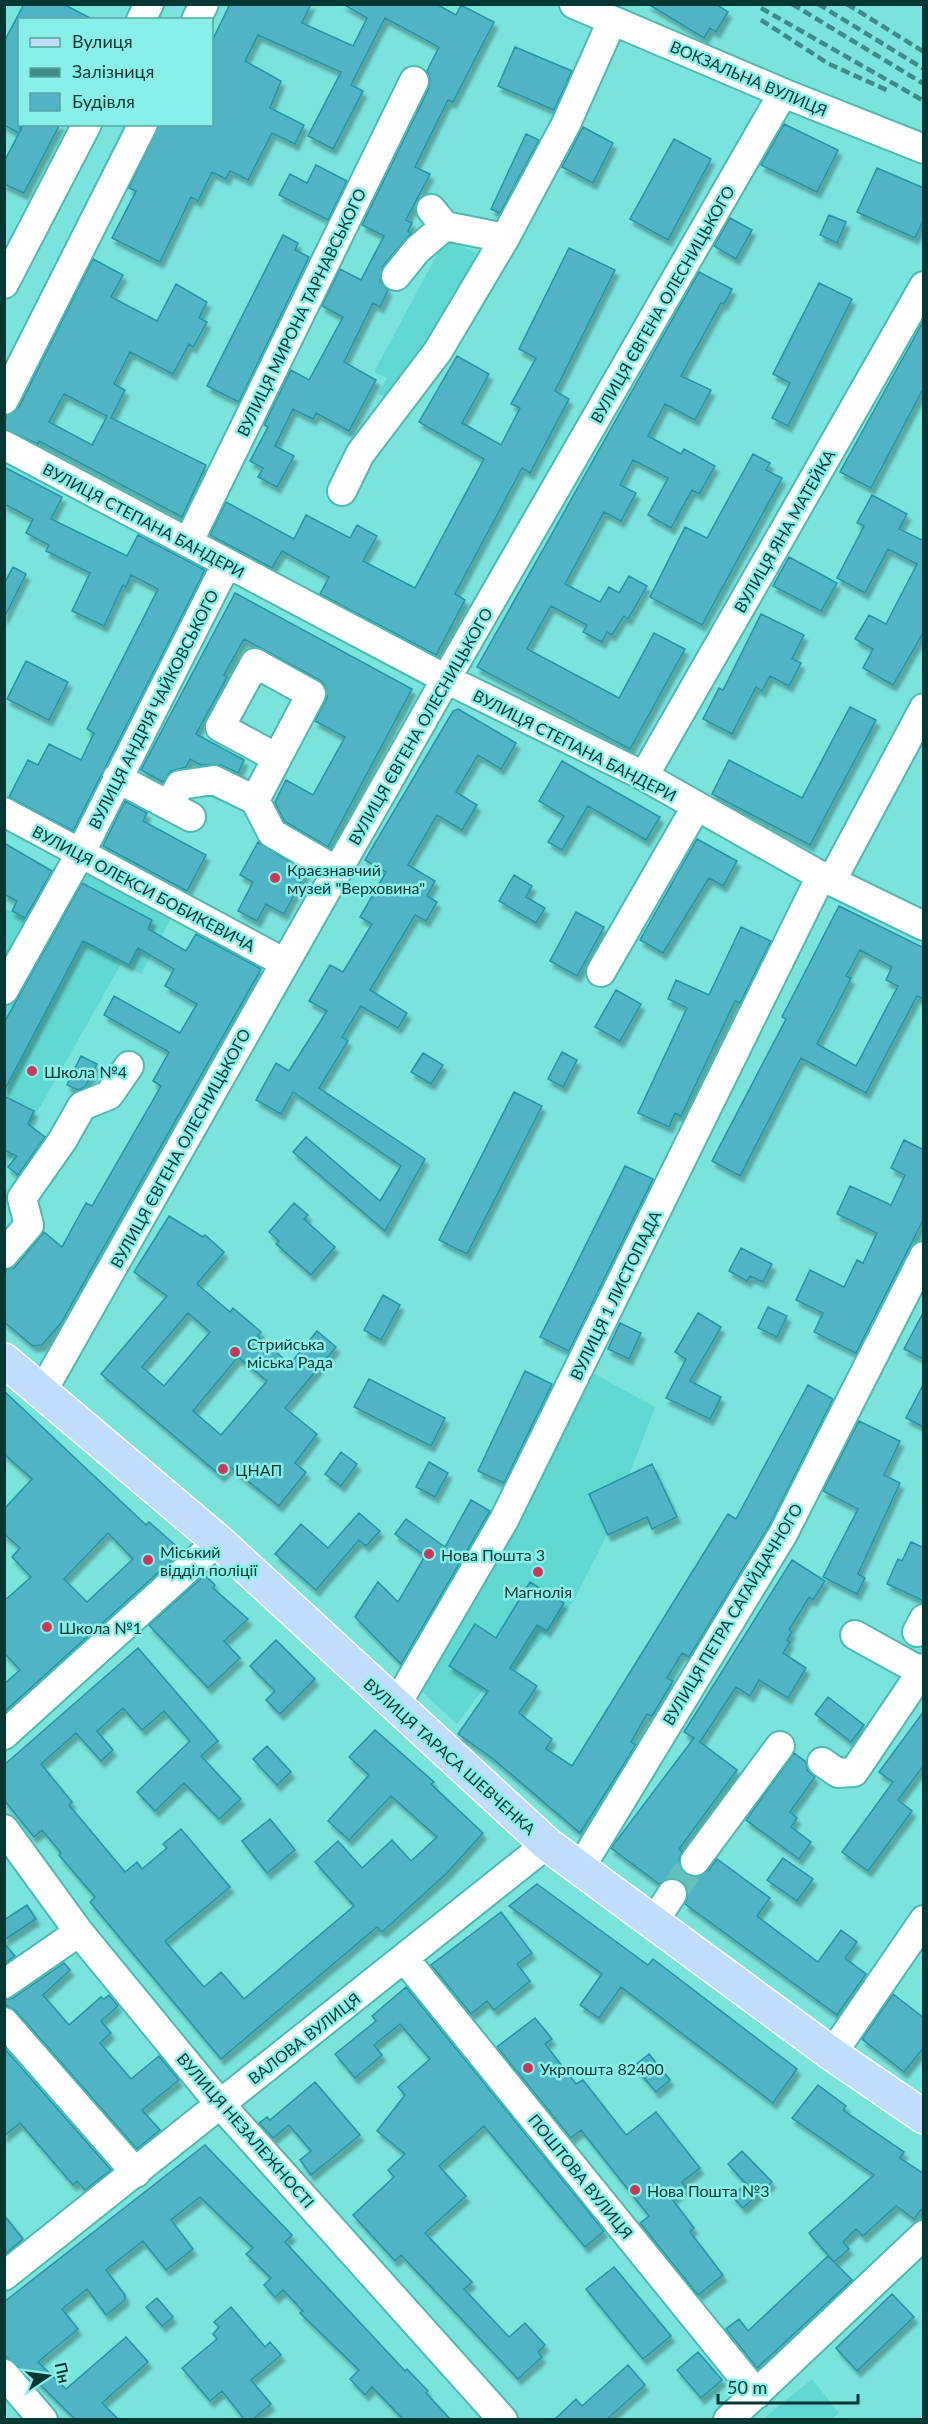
<svg xmlns="http://www.w3.org/2000/svg" width="928" height="2424" viewBox="0 0 928 2424" font-family="Lato,sans-serif">
<style>
.built{fill:#60d7d0}
.building{fill:#51b4c4;stroke:#2394a5;stroke-width:1.5;fill-rule:evenodd;filter:url(#shadow)}
.lines{fill:none;stroke-linecap:round;stroke-linejoin:round}
.minor-tunnel{stroke:#63c1bb;stroke-width:28;stroke-dasharray:28 14;stroke-linecap:butt}
.minor-casing{stroke:#4eb8b2;stroke-width:32}
.major-casing{stroke:#fff;stroke-width:36}
.minor{stroke:#fff;stroke-width:28}
.major{stroke:#c0ddfb;stroke-width:33}
.rail{stroke:#3f8b87;stroke-width:4.5;stroke-dasharray:9 4.5;stroke-linecap:butt}
.poi-dot{fill:#c8385d;stroke:#88f0e9;stroke-width:2}
.labels{text-anchor:middle;dominant-baseline:central;stroke-width:5;stroke-linejoin:round;paint-order:stroke}
.street-label{font-size:16px;fill:#073735;stroke:#88f0e9}
.poi-label{font-size:16px;fill:#073735;stroke:#88f0e9;text-anchor:start}
</style>
<defs>
<filter id="shadow"><feDropShadow dx="3.5" dy="6" stdDeviation="1.5" flood-color="#0004"/></filter>
</defs>
<rect width="100%" height="100%" fill="#7ae3dc"/>
<path class="built" d="M446 238 477 254 405 388 390 400 378 394 387 378 374 372Z
M68 860 173 915 141 974 121 964 5 1169V908L32 923Z
M589 1371 655 1407 604 1541 573 1602 501 1686 490 1680 457 1724 420 1690Z
M812 2379 839 2413 832 2419H763Z"/>
<path class="building" d="M24 4H63L94 20H20V132L23 124H60L24 193 4 184V162L19 133 4 125V42Z
M230 4H311L302 23 353 46 367 18 343 4H436L456 15 461 5 494 22 453 102 448 100 415 167 430 174 406 220 412 223 408 231 411 233 383 266 380 281 388 290 380 307 373 303 344 362 376 380 349 431 316 413 313 419 293 409 275 446 294 456 277 487 258 477 263 468 250 461 268 427 264 425 291 370 309 380 343 317 322 306 340 269 361 280 384 236 362 225 429 88 430 79 427 71 439 47 385 18 351 85 363 91 333 149 308 136 341 72 258 35 245 61 281 81 270 108 304 125 295 144 272 133 248 180 230 171 226 179 212 172 198 201 191 197 160 262 112 238 136 191 129 188 159 124H212V41Z
M648 4H716L728 12 716 32 710 28 704 38Z
M515 47 572 71 554 110 498 86Z
M784 124 838 150 817 192 761 165Z
M583 127 613 143 593 183 562 167Z
M526 134 539 140 500 213 491 209Z
M674 139 711 159 668 240 630 219Z
M316 165 347 181 328 220 279 195 290 174 307 183Z
M877 168 924 188V219L915 238 857 212Z
M829 215 846 222 837 243 820 235Z
M730 218 752 230 736 259 714 246Z
M283 235 298 243 295 250 309 257 239 402 207 386Z
M569 248 615 270 555 391 569 399 530 473 522 468 455 594 465 600 436 655 320 594 329 577 282 551 272 568 210 535 226 502 294 539 306 515 350 538 357 525 377 536 363 561 415 588 484 459 419 422 457 356 489 374 462 423 501 445 520 408 511 404 536 358 519 349Z
M93 259 123 275 111 297 157 321 176 284 207 302 199 318 207 322 193 347 189 344 173 374 130 352 114 384 125 390 111 418 206 465 182 517 39 441 38 444 4 429 6 416 19 407ZM64 394 107 416 92 445 49 422Z
M699 272 732 289 724 304 721 303 681 376 711 390 695 420 665 404 648 436 681 454 684 449 715 466 699 494 692 490 671 528 648 515 668 478 633 460 620 485 636 493 621 521 604 512 565 584 600 602 609 587 619 593 629 576 647 586 628 619 624 616 612 635 607 632 602 642 583 632 587 625 551 606 527 649 619 698 654 633 685 649 630 749 477 667Z
M819 283 852 299 788 426 772 418 790 383 773 374Z
M924 320V387L871 488 840 472Z
M753 454 770 463 766 470 782 478 702 625 650 597 685 527 707 538Z
M4 467 62 497 51 519 90 538 127 556 138 535 205 570 73 831 9 797 28 760 38 765 49 744 81 760 94 733 87 729 158 589 131 575 126 587 123 585 104 626 72 611 90 573 46 551 49 545 26 533 33 519 4 504Z
M872 495 907 514 899 529 924 541V631L893 685 863 668 873 649 855 639 869 615 886 624 917 564 888 549 865 593 837 578 864 526 857 523Z
M789 557 837 583 821 611 773 586Z
M13 567 26 574 4 618V584Z
M235 593 412 689 328 847 284 821 275 802 286 780 313 795 345 737 315 721 327 698 325 686 320 680 244 639 224 675 227 677 196 734 244 760 238 773 221 765H201L190 759 186 767 171 771 163 782 141 770Z
M761 614 804 635 792 659 801 663 789 686 770 676 762 691 756 687 732 734 703 719 719 688 723 690Z
M26 661 68 682 49 720 7 699Z
M850 707 876 720 810 845 712 794 729 760 802 798Z
M458 709 516 743 501 769 478 755 456 792 477 805 462 830 437 815 408 865 435 881 427 896 437 902 426 921 415 915 370 990 407 1013 398 1028 361 1006 342 1037 348 1041 319 1088 425 1159 385 1231 293 1152 306 1137 380 1201 401 1166 293 1092 281 1114 256 1100 276 1063 289 1071 327 1011 309 1001 330 965 343 972 372 924 360 917 386 872 365 860 453 711Z
M562 761 660 817 646 840 588 806 562 850 548 842 564 816 539 801Z
M125 801 147 813 143 821 206 855 187 891 103 846Z
M697 839 737 861 723 886 709 878 663 953 640 940Z
M258 842 306 872 284 914 266 904 257 921 238 911 253 882 240 875Z
M4 843 52 871 25 918 12 911 17 901 4 894Z
M514 875 532 886 526 897 545 908 536 923 499 901Z
M82 883 152 920 148 929 186 951 196 934 261 969 61 1323 42 1345 33 1346 4 1322V1270L14 1268 44 1232 62 1247 86 1203 92 1206 161 1086 153 1081 169 1052 104 1015 114 996 180 1033 197 1004 165 986 174 969 138 948 129 965 83 941 4 1091V1023Z
M839 906 924 948V999L917 996 866 1093 801 1058 740 1176 712 1161 786 1019 782 1017ZM860 950 892 967 886 980 898 986 856 1066 817 1044 851 978 846 976Z
M576 912 604 927 577 976 550 961Z
M741 927 771 941 740 1003 735 1001 681 1116 675 1113 669 1127 638 1113 687 1008 668 999 676 980 709 995Z
M616 990 641 1004 620 1041 595 1027Z
M562 1052 577 1060 563 1087 548 1079Z
M423 1053 443 1065 431 1084 411 1072Z
M81 1056 97 1064 85 1087 78 1090 67 1085Z
M514 1092 542 1106 467 1254 439 1240Z
M4 1096 34 1111 28 1124 45 1137 18 1175 8 1167 17 1156 4 1150Z
M904 1140 924 1150V1218L856 1353 814 1332 823 1313 796 1300 810 1270 844 1287 857 1260 863 1263 877 1233 837 1214 850 1186 891 1205 905 1175 891 1168Z
M625 1166 653 1179 569 1351 540 1337Z
M294 1203 308 1215 304 1219 335 1247 311 1275 276 1244 279 1241 269 1232Z
M169 1216 203 1237 205 1235 224 1252 197 1284 230 1312 233 1308 261 1332 257 1336 290 1364 317 1331 336 1347 285 1408 317 1434 295 1463 306 1472 279 1506 230 1467 221 1476 101 1374 167 1296 134 1272ZM188 1313 210 1332 164 1386 142 1367ZM238 1357 267 1381 221 1435 193 1411Z
M741 1248 772 1264 763 1282 750 1276 747 1281 729 1271Z
M383 1295 400 1305 381 1340 364 1330Z
M768 1307 787 1316 777 1337 758 1328Z
M924 1311V1359L904 1349Z
M698 1313 721 1327 690 1381 721 1397 710 1419 666 1398 686 1359 675 1352Z
M620 1323 641 1333 629 1359 608 1349Z
M525 1371 552 1384 504 1483 478 1471Z
M369 1379 445 1418 431 1446 354 1407Z
M924 1383V1427L906 1418Z
M808 1385 833 1399 769 1526 689 1657 682 1653 667 1678 673 1681 652 1716 647 1714 631 1742 636 1745 580 1833 492 1758 458 1734 488 1691 449 1666 475 1624 496 1638 530 1582 564 1603 547 1631 537 1625 510 1668 537 1686 519 1713 552 1739 546 1749 572 1766 728 1514 736 1519Z
M4 1391 146 1525 149 1522 182 1551 4 1712V1684L20 1670 4 1653V1601L31 1577 12 1557 20 1548 4 1534V1509L32 1479 4 1454ZM108 1533 133 1559 87 1602 64 1579Z
M859 1421 900 1441 884 1475 900 1483 858 1574 865 1578 857 1594 823 1577 858 1509 823 1491Z
M341 1452 357 1464 341 1486 325 1474Z
M429 1462 448 1473 435 1497 416 1487Z
M652 1464 677 1517 652 1529 647 1517 608 1535 589 1494Z
M471 1500 490 1511 401 1664 355 1617 378 1582 398 1602 425 1556 395 1534 406 1519 445 1547Z
M359 1513 380 1531 366 1546 359 1540 316 1590 275 1554 301 1524 328 1548Z
M911 1542 924 1548V1601L887 1584 898 1559 902 1561Z
M792 1560 825 1581 813 1600 809 1597 789 1630 792 1632 787 1640 790 1642 783 1653 806 1668 788 1698 759 1680 750 1696 736 1687 700 1742 737 1770 679 1849 682 1851 679 1860 685 1874 694 1877 708 1871 717 1859 770 1898 757 1916 818 1962 841 1930 857 1942 845 1958 866 1974 837 2015 685 1904 688 1894 681 1881 672 1878 659 1884 611 1848 694 1738 684 1732Z
M205 1575 215 1585 213 1588 248 1619 224 1641 240 1658 208 1688 149 1625Z
M276 1640 315 1679 280 1714 266 1700 275 1691 250 1666Z
M138 1648 218 1741 201 1756 241 1799 219 1819 184 1783 155 1811 137 1792 190 1741 164 1711 142 1730 123 1708 97 1731 113 1750 101 1761 76 1733 41 1764 72 1802 69 1805 125 1872 137 1862 142 1869 167 1848 163 1844 181 1829 230 1887 165 1941 204 1987 221 1972 244 1999 354 1906 315 1862 338 1841 362 1868 392 1840 411 1861 437 1837 391 1796 349 1840 328 1821 369 1775 349 1757 375 1730 434 1782 431 1784 483 1833 447 1873 382 1932 377 1927 221 2059 90 1902 95 1897 59 1855 61 1853 42 1830 34 1837 4 1800V1765Z
M828 1697 864 1725 851 1742 815 1714Z
M924 1711V1765L898 1800 912 1811 868 1871 842 1852 893 1782 879 1772Z
M267 1746 291 1772 277 1785 253 1759Z
M794 1753 806 1762 807 1770 815 1777 790 1812 797 1818 791 1827 811 1842 799 1859 746 1820Z
M270 1819 295 1850 267 1873 242 1841Z
M783 1858 813 1879 797 1901 767 1880Z
M537 1884 648 1965 653 1959 797 2069 773 2103 621 1987 599 2018 580 2005 602 1974 509 1906Z
M27 1905 36 1919 4 1940V1920Z
M501 1912 532 1953 517 1964 530 1981 494 2010 487 2001 471 2014 431 1965Z
M4 1943 15 1956 4 1964Z
M64 1963 70 1970 43 1995 69 2025 101 1997 104 1999 109 1995 118 2006 101 2021 111 2033 100 2043 131 2079 159 2056 179 2080 142 2110 160 2130 137 2149 16 2011 4 2004V2000L13 1998Z
M406 1987 604 2231 585 2247 484 2126 439 2166 466 2196 425 2233 472 2282 464 2289 509 2337 525 2323 545 2345 538 2352 542 2357 518 2379 401 2255 395 2261 353 2215 394 2177 388 2170 405 2154 377 2131 405 2095 398 2087 430 2059 400 2024 374 2045 382 2055 355 2078 335 2054 376 2021 372 2016Z
M893 1994 924 2018V2047L904 2072 862 2039Z
M535 2018 552 2039 545 2044 576 2084 583 2080 626 2135 656 2112 700 2168 682 2182 686 2187 672 2199 694 2228 690 2232 723 2275 698 2295 640 2223 649 2216 581 2130 571 2138 497 2047Z
M4 2048 111 2170 85 2190 77 2181 73 2185 20 2123 4 2136Z
M649 2054 670 2080 656 2092 634 2066Z
M315 2082 360 2135 311 2175 300 2160 311 2151 289 2125 273 2138 259 2123 267 2117 270 2120Z
M818 2085 846 2106 843 2110 904 2152 900 2158 924 2174V2206L914 2219 896 2206 863 2236 856 2229 843 2242 849 2249 834 2262 809 2233 874 2175 792 2118Z
M205 2145 292 2235 285 2242 405 2371 407 2369 428 2391 426 2393 451 2420 403 2419 372 2387 365 2395 350 2379 359 2370 300 2313 303 2311 283 2290 275 2297 264 2285 271 2278 246 2254 253 2248 200 2197 171 2220 193 2249 166 2270 143 2241 106 2270 125 2295V2300L106 2315 87 2289 62 2309 78 2329 38 2362 66 2389 126 2337 148 2362 102 2403 119 2420H76L27 2372 25 2373 8 2358 4 2355V2302Z
M742 2151 772 2182 743 2208 732 2196 746 2184 728 2164Z
M4 2215 23 2239 4 2255Z
M828 2256 852 2280 757 2368 726 2329 739 2319 748 2331Z
M614 2267 671 2336 643 2359 586 2289Z
M892 2294 914 2317 857 2371 836 2348Z
M157 2298 173 2317 162 2326 146 2307Z
M231 2307 265 2347 270 2342 281 2355 251 2380 271 2404 252 2420H245L222 2391 210 2401 182 2368 217 2339 213 2334 219 2327 214 2322Z
M698 2352 722 2380 701 2398 677 2370Z
M628 2365 645 2385 606 2420H554L576 2399 582 2406Z"/>
<g class="lines">
<path class="minor-tunnel" d="M672 1894 695 1861"/>
<g class="minor-casing">
<path id="minor" d="M574 4 783 93 924 149
M141 20 149 4
M196 20 204 4
M431 209 445 226 505 238
M396 276 417 250 445 226
M4 284 87 124
M4 400 143 124
M4 445 446 679 644 776 821 876 924 926
M342 491 360 454 438 351 505 238 566 124 612 21
M188 543 414 81
M277 758 311 694 255 663 220 727 277 758 255 800 272 833 337 871
M644 776 924 286
M117 778 191 817
M169 805 180 785 214 780 255 800
M4 812 285 963
M832 880 924 708
M601 972 696 807
M4 990 80 854 226 565
M4 1254 29 1225 22 1198 62 1141 82 1106 109 1095 129 1066
M42 1392 446 679 783 93
M917 1632 924 1619
M855 1635 920 1671
M395 1707 504 1520 821 876
M4 1735 218 1541
M822 1762 838 1773 854 1772 924 1668
M4 1829 79 1932 220 2104 503 2420
M695 1861 780 1746
M579 1870 783 1534 924 1256
M653 1923 672 1894
M404 1958 757 2394
M4 1984 79 1932
M4 2022 136 2173
M832 2054 924 1920
M4 2276 547 1844
M4 2374 43 2420
M728 2420 924 2235"/>
</g>
<g class="major-casing">
<path id="major" d="M4 1360 218 1541 547 1844 832 2054 924 2117"/>
</g>
<use href="#minor" class="minor"/>
<use href="#major" class="major"/>
<path class="rail" d="M792 4 924 84
M818 4 924 69
M847 4 924 52
M761 8 924 101
M761 20 829 64 889 91"/>
</g>
<g class="poi-dot">
<circle cx="275" cy="878" r="6"/>
<circle cx="32" cy="1071" r="6"/>
<circle cx="235" cy="1352" r="6"/>
<circle cx="223" cy="1469" r="6"/>
<circle cx="429" cy="1554" r="6"/>
<circle cx="148" cy="1560" r="6"/>
<circle cx="538" cy="1572" r="6"/>
<circle cx="47" cy="1627" r="6"/>
<circle cx="528" cy="2068" r="6"/>
<circle cx="635" cy="2190" r="6"/>
</g>
<g class="labels">
<g class="street-label">
<text transform="translate(749 78) rotate(23)">ВОКЗАЛЬНА ВУЛИЦЯ</text>
<text transform="translate(662 304) rotate(-60)">ВУЛИЦЯ ЄВГЕНА ОЛЕСНИЦЬКОГО</text>
<text transform="translate(301 312) rotate(-64)">ВУЛИЦЯ МИРОНА ТАРНАВСЬКОГО</text>
<text transform="translate(144 520) rotate(28)">ВУЛИЦЯ СТЕПАНА БАНДЕРИ</text>
<text transform="translate(784 531) rotate(-60)">ВУЛИЦЯ ЯНА МАТЕЙКА</text>
<text transform="translate(153 709) rotate(-63)">ВУЛИЦЯ АНДРІЯ ЧАЙКОВСЬКОГО</text>
<text transform="translate(420 726) rotate(-60)">ВУЛИЦЯ ЄВГЕНА ОЛЕСНИЦЬКОГО</text>
<text transform="translate(575 745) rotate(27)">ВУЛИЦЯ СТЕПАНА БАНДЕРИ</text>
<text transform="translate(144 888) rotate(28)">ВУЛИЦЯ ОЛЕКСИ БОБИКЕВИЧА</text>
<text transform="translate(180 1148) rotate(-61)">ВУЛИЦЯ ЄВГЕНА ОЛЕСНИЦЬКОГО</text>
<text transform="translate(615 1295) rotate(-64)">ВУЛИЦЯ 1 ЛИСТОПАДА</text>
<text transform="translate(732 1614) rotate(-59)">ВУЛИЦЯ ПЕТРА САГАЙДАЧНОГО</text>
<text transform="translate(450 1756) rotate(42)">ВУЛИЦЯ ТАРАСА ШЕВЧЕНКА</text>
<text transform="translate(304 2038) rotate(-38)">ВАЛОВА ВУЛИЦЯ</text>
<text transform="translate(246 2130) rotate(49)">ВУЛИЦЯ НЕЗАЛЕЖНОСТІ</text>
<text transform="translate(581 2176) rotate(51)">ПОШТОВА ВУЛИЦЯ</text>
</g>
<g class="poi-label">
<text x="287" y="869">Краєзнавчий<tspan x="287" dy="18">музей "Верховина"</tspan></text>
<text x="44" y="1071">Школа №4</text>
<text x="247" y="1343">Стрийська<tspan x="247" dy="18">міська Рада</tspan></text>
<text x="235" y="1469">ЦНАП</text>
<text x="160" y="1551">Міський<tspan x="160" dy="18">відділ поліції</tspan></text>
<text x="441" y="1554">Нова Пошта 3</text>
<text x="538" y="1591" text-anchor="middle">Магнолія</text>
<text x="59" y="1627">Школа №1</text>
<text x="540" y="2068">Укрпошта 82400</text>
<text x="647" y="2190">Нова Пошта №3</text>
</g>
</g>
<rect width="928" height="2424" fill="none" stroke="#073735" stroke-width="12"/>
<rect x="18" y="18" width="195" height="108" fill="#88f0e9" stroke="#54a6a1" stroke-width="1.5"/>
<rect x="30" y="38" width="30" height="9" fill="#c0ddfb" stroke="#54a6a1" stroke-width="1.5"/>
<text x="72" y="48" font-size="18" fill="#073735">Вулиця</text>
<rect x="30" y="68" width="30" height="9" fill="#3f8b87" stroke="#54a6a1" stroke-width="1.5"/>
<text x="72" y="78" font-size="18" fill="#073735">Залізниця</text>
<rect x="30" y="93" width="30" height="18" fill="#51b4c4" stroke="#54a6a1" stroke-width="1.5"/>
<text x="72" y="108" font-size="18" fill="#073735">Будівля</text>
<g transform="translate(48 2376) rotate(77)" stroke="#88f0e9" stroke-width="4.5" paint-order="stroke">
<path d="M0-4.5L10 22L0 15L-10 22Z" fill="#073735"/>
<text y="-9" font-size="16" font-weight="bold" text-anchor="middle" fill="#073735">Пн</text>
</g>
<path d="M718 2394v9h140v-9" fill="none" stroke="#073735" stroke-width="3"/>
<text x="727" y="2394" font-size="18" fill="#073735" stroke="#88f0e9" stroke-width="4.5" paint-order="stroke">50 m</text>
</svg>
